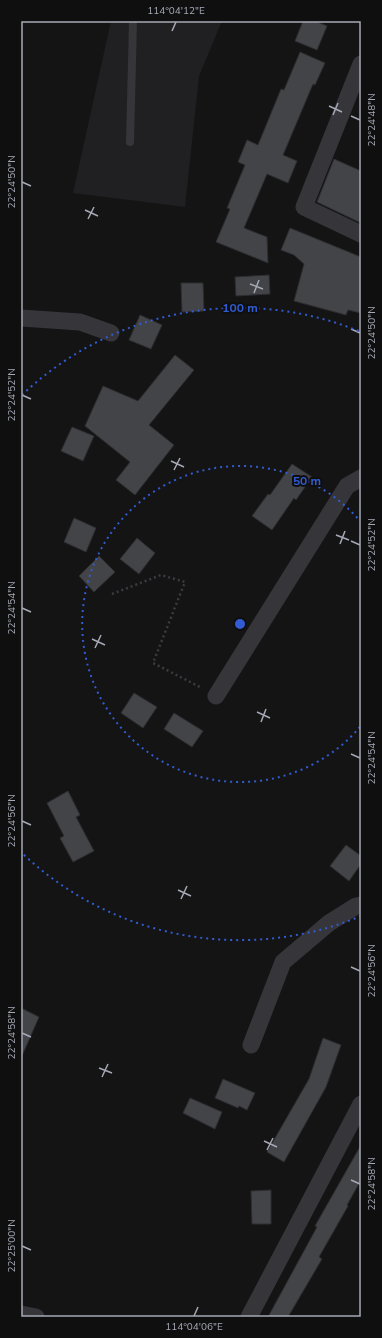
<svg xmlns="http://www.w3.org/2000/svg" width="382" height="1338" viewBox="0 0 382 1338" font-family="'Nunito Sans',sans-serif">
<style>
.built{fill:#202022}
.building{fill:#434448;stroke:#2e2e31}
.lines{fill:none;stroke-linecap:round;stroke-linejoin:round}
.path{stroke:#3b3c41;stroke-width:2.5;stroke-dasharray:2 3;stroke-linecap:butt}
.service{stroke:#35353a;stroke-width:8}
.minor{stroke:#35353a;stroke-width:17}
.ticks{fill:none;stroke:#a6a9b5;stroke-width:1.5}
.ring{fill:none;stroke:#325cd3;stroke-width:2;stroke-dasharray:2 4}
.centre{fill:#325cd3;stroke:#0f0f10;stroke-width:2}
.ring-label{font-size:12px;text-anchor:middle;font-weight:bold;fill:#325cd3;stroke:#0f0f10;stroke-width:4;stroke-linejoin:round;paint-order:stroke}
.neatline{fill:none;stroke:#a6a9b5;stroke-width:1.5}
.ticks-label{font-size:10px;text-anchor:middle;fill:#a6a9b5}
</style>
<rect width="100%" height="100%" fill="#141415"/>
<path class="built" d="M111 21H222L199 76 185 207 73 193Z"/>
<path class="building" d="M303 21H315L327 26 317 50 295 41Z
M300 52 325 63 315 85 313 84 283 155 297 161 288 183 267 174 244 228 267 237 268 263 216 242 230 209 227 208 245 165 238 162 247 140 258 145 281 89 284 90Z
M334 159 361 171V223L317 202Z
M290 228 361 257V313L348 310 346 315 294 301 304 264 294 255 281 250Z
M269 275 270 294 236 296 235 277Z
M181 283H203L204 311 182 312Z
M140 315 162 325 151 349 129 340Z
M175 355 194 370 149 425 174 445 135 495 116 480 130 462 85 426 103 386 138 401Z
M72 427 94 436 83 461 61 451Z
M292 464 312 477 296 500 294 498 272 530 252 516 268 494 270 495Z
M74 518 96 528 86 552 64 542Z
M137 538 155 553 139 574 120 559Z
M99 556 115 572 94 592 79 576Z
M134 693 157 707 143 728 121 713Z
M174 713 203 731 192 747 164 729Z
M68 791 80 815 76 817 94 851 73 862 60 838 64 836 47 803Z
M346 845 361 856V864L349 881 330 866Z
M21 1008 39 1017 21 1058Z
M323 1038 341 1045 326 1087 284 1162 267 1152 309 1079Z
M223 1079 255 1093 247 1110 239 1106 238 1108 215 1098Z
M190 1098 222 1112 215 1129 183 1113Z
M361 1145V1180L347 1205 348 1206 319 1257 322 1259 288 1317H268L317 1227 315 1226Z
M271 1190V1224H252L251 1191Z"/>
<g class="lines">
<path class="path" d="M112 594 161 575 185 582 153 663 200 687"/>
<path class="service" d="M130 142 133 21"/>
<path class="minor" d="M361 64 304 207 361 234
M21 318 80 322 111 333
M216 696 347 486 361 478
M251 1045 283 962 329 923 356 906 361 905
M21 1314 36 1317
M249 1317 361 1104"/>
</g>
<path class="ticks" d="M172 31 176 22M329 106 342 112M333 115 338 103M351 116 360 120M22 182 31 186M85 210 98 216M88 219 94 207M250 284 263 289M254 293 259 280M351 329 360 333M22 395 31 399M171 461 184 467M174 470 180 458M336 535 349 540M351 541 360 545M340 544 345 531M22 608 31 612M92 639 105 645M95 648 101 635M257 712 270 718M261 722 266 709M351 754 360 758M22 821 31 825M178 890 191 896M181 899 187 886M351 967 360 971M22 1033 31 1037M99 1068 112 1073M102 1077 108 1064M264 1141 277 1147M267 1150 273 1138M351 1180 360 1184M22 1246 31 1250M194 1316 198 1307"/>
<g class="ring">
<path d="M360 727A158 158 0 1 1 360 521"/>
<path d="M361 916A316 316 0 0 1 22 853M22 395A316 316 0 0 1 361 332"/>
</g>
<circle cx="240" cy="624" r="6" class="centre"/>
<g class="ring-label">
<text x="240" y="312">100 m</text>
<text x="307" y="485">50 m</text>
</g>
<rect width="382" height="1338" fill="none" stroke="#0f0f10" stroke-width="44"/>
<rect x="22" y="22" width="338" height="1294" class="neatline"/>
<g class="ticks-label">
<text x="176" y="14">114°04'12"E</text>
<text transform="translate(371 120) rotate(-90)" y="4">22°24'48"N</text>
<text transform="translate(11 182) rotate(-90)" y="4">22°24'50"N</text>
<text transform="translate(371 333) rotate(-90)" y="4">22°24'50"N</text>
<text transform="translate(11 395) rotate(-90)" y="4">22°24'52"N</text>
<text transform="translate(371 545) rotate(-90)" y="4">22°24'52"N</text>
<text transform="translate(11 608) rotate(-90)" y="4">22°24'54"N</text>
<text transform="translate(371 758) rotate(-90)" y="4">22°24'54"N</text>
<text transform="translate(11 821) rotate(-90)" y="4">22°24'56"N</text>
<text transform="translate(371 971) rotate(-90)" y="4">22°24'56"N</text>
<text transform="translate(11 1033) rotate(-90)" y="4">22°24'58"N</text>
<text transform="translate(371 1184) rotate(-90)" y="4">22°24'58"N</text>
<text transform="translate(11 1246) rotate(-90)" y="4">22°25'00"N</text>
<text x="194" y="1330">114°04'06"E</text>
</g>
</svg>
